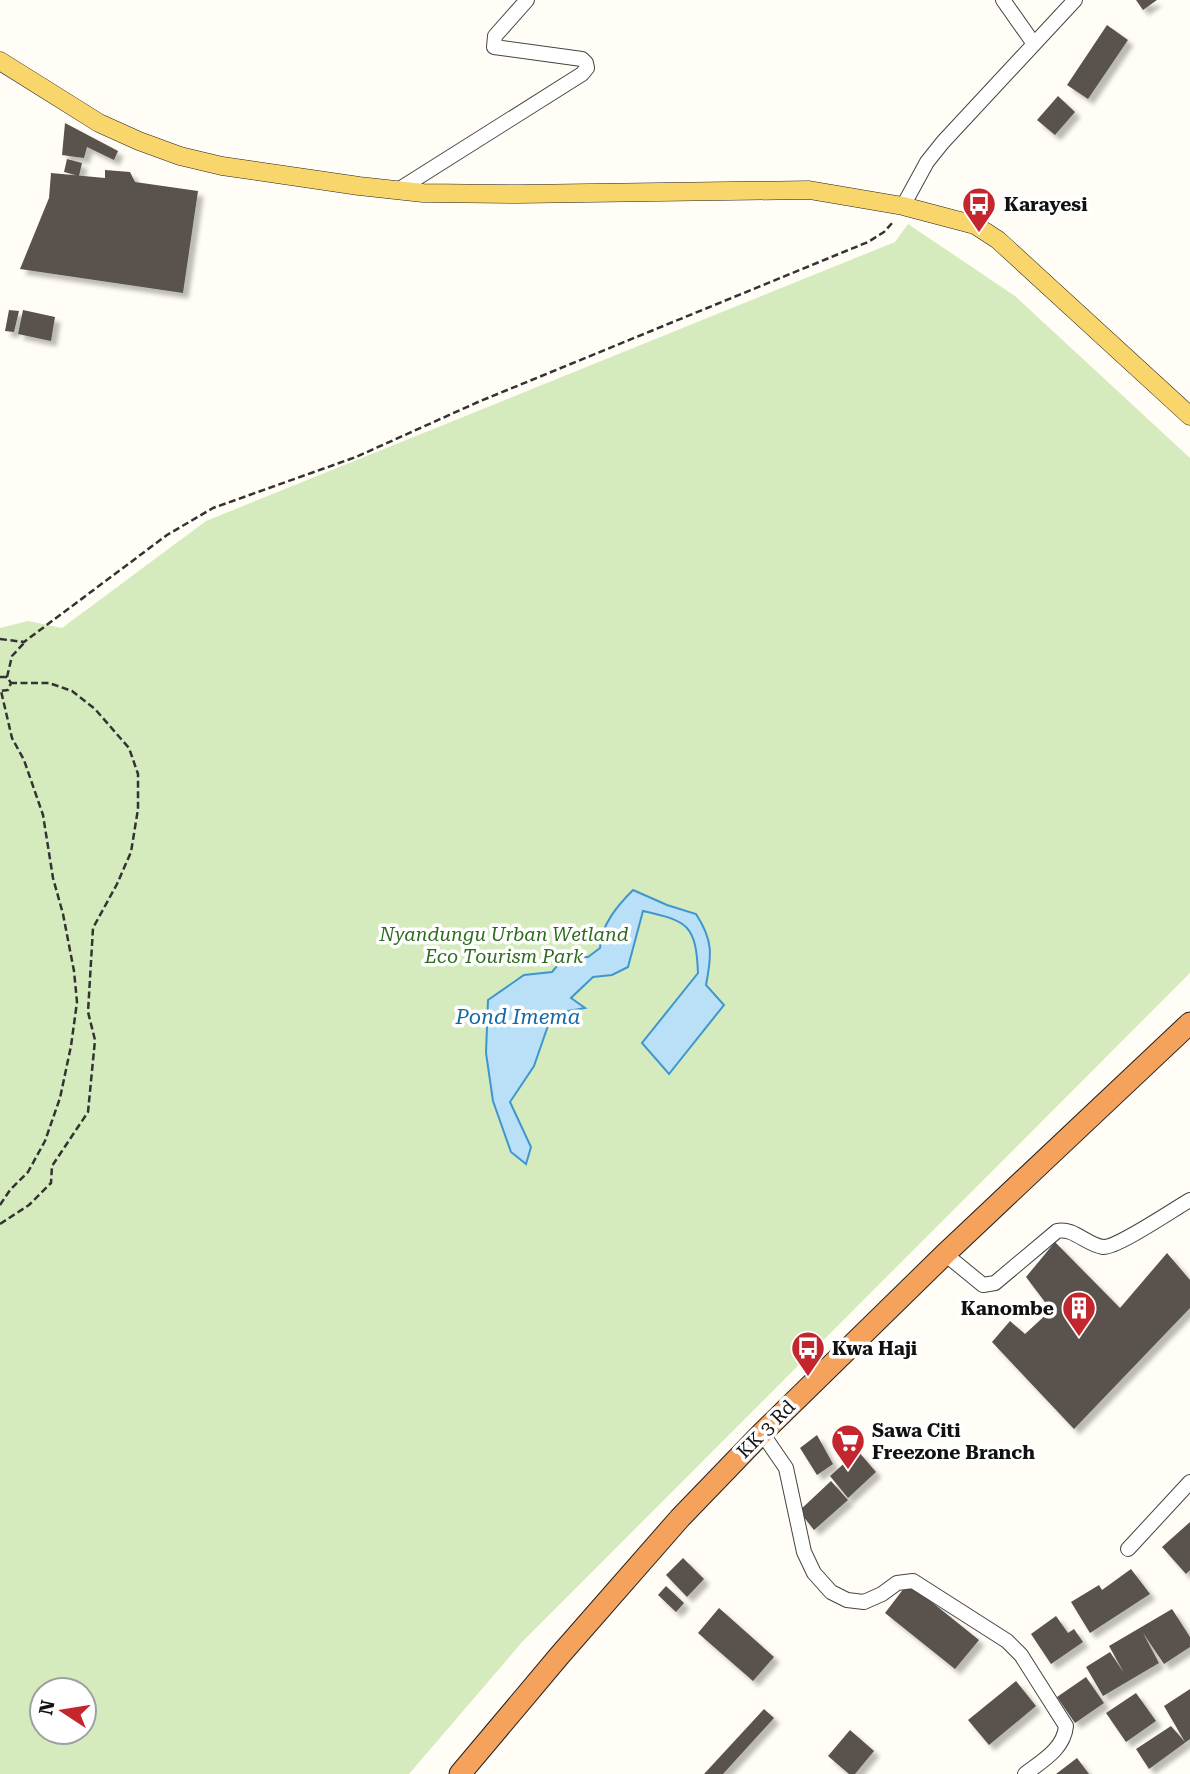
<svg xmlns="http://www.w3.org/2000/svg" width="1190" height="1774" viewBox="0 0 1190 1774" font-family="'Roboto Serif',serif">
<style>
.green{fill:#d5ebbd;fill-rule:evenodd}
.water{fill:#b9e0f7;stroke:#3f96cf;stroke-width:2}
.building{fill:#5a524d;filter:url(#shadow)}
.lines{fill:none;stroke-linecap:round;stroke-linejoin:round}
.minor-casing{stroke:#444;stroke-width:16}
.major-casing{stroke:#222;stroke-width:19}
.highway-casing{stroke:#222;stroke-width:23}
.path{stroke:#333;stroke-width:2.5;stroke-dasharray:7 3.5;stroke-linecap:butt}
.minor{stroke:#fff;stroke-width:14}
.major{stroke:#f9d66b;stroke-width:18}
.highway{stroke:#f5a25d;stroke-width:21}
.labels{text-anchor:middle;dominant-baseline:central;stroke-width:7;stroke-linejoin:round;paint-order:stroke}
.poi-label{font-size:19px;font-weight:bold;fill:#111;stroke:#fff;text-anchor:start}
.park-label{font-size:19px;font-style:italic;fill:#2f6b1f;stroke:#fff}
.street-label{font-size:19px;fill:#111;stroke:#fff}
.water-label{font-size:21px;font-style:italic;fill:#1768a6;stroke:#fff}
</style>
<defs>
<filter id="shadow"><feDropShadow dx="5.5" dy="5.5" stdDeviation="2" flood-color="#0004"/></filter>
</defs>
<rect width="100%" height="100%" fill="#fffdf5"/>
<path class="green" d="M908 224 1015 296 1190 458V973L523 1641 409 1774H0V628L28 621 62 628 206 521 895 242ZM42 1690H84V1732H42Z"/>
<path class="water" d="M633 890 667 905 696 914C713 940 712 954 706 985L724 1005 669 1074 642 1043 698 973C696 925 688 921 643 911L628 967 612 975 593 977 571 998 585 1008 552 1014 534 1066 510 1102 531 1147 526 1164 511 1152 493 1101 486 1053 488 1000 524 975 552 972 557 966 558 956 588 957 600 948C601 925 617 906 633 890Z"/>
<path class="building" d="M1136 0H1157L1143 10Z
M1107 25 1128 40 1088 99 1067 85Z
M1058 96 1075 112 1055 135 1037 120Z
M65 123 118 151 114 160 87 147 84 158 62 155Z
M67 159 82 163 79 176 64 172Z
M105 170 130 172 135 182 198 191 183 293 20 269 49 198 51 173 105 178Z
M9 310 19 311 14 332 5 331Z
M23 310 55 317 51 341 18 334Z
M1055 1242 1120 1308 1167 1253 1190 1280V1308L1074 1429 992 1342 1010 1321 1025 1334 1051 1310 1026 1277Z
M817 1435 833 1464 817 1475 800 1448Z
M858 1451 876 1472 848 1498 830 1476Z
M831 1481 848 1500 814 1530 799 1511Z
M1190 1522V1570L1186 1574 1162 1547Z
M683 1558 704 1579 687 1597 666 1575Z
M1131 1569 1150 1594 1090 1633 1071 1602 1099 1585 1102 1590Z
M908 1583 979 1640 955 1669 885 1613Z
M666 1586 684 1603 676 1612 658 1595Z
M719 1608 774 1657 753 1681 698 1633Z
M1172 1609 1190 1637V1647L1164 1664 1143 1633 1159 1663 1103 1696 1086 1667 1110 1652 1124 1673 1109 1646Z
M1056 1616 1068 1633 1074 1629 1083 1642 1051 1664 1031 1634Z
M1086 1677 1104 1703 1075 1723 1057 1697Z
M1016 1681 1036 1706 989 1745 968 1720Z
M1190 1689V1739L1149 1769 1136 1749 1171 1726 1185 1742 1164 1706Z
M1136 1693 1156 1721 1126 1742 1106 1713Z
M764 1709 774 1718 723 1774H704Z
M850 1730 874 1751 855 1774H849L828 1756Z
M1077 1758 1089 1774H1056Z"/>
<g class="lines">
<g class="minor-casing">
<path id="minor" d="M1003 0 1034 44
M398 190 582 74 587 68 586 63 582 59 494 47 495 36 527 0
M903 206 927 162 943 142 1075 0
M945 1254 983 1285 995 1283 1057 1231C1073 1227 1087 1245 1103 1247 1117 1248 1174 1209 1190 1200
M762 1433 786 1468 804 1552 814 1573 831 1592 847 1600 864 1602 882 1594 897 1583 913 1581 1007 1641 1021 1655 1066 1726C1064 1749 1042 1761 1025 1774
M1128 1549 1190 1482"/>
</g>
<g class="major-casing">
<path id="major" d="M0 61 99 123 139 141 180 156 222 166 359 186 423 193 519 194 809 190 903 206 975 225 998 240 1190 416"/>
</g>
<g class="highway-casing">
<path id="highway" d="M460 1774 560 1655 680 1518 762 1433 945 1254 1190 1023"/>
</g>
<path class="path" d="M0 639 24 642 167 535 213 508 356 457 478 402 868 242 884 232 894 221
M0 677H7L11 683 8 690 0 691
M7 677 12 656 24 643
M0 1205 10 1190 28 1172 45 1141 60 1098 71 1046 77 1002 74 971 63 914 53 878 43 815 24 760 12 738 1 691
M0 1224 29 1205 51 1183 52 1166 88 1112 95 1040 88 1012 93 928 117 884 131 852 138 809V774L129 748 95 709 72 691 49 683H11"/>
<use href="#minor" class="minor"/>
<use href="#major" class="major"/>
<use href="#highway" class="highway"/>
</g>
<defs>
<g id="bus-pin" transform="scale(1.75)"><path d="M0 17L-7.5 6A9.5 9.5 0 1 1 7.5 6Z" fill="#c4262e" stroke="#fff"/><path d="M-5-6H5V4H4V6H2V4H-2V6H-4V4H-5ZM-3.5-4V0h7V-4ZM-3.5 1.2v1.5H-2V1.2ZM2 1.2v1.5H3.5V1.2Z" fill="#fff"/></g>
<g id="building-pin" transform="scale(1.75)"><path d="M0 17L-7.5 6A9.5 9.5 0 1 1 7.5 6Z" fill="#c4262e" stroke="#fff"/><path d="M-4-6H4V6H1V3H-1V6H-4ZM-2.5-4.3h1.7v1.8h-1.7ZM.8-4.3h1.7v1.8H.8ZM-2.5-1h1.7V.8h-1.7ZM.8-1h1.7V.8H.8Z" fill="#fff"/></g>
<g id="supermarket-pin" transform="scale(1.75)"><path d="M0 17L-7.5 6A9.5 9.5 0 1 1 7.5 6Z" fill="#c4262e" stroke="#fff"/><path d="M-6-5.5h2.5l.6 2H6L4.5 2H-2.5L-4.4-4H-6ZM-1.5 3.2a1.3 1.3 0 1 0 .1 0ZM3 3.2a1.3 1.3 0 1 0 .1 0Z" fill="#fff"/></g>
</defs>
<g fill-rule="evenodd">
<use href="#bus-pin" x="979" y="204"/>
<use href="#building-pin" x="1079" y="1308"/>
<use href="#bus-pin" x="808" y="1348"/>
<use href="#supermarket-pin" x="848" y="1441"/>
</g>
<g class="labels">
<g class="poi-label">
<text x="1004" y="204">Karayesi</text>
<text x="1054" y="1308" text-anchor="end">Kanombe</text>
<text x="832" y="1348">Kwa Haji</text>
<text x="872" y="1430">Sawa Citi<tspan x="872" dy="22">Freezone Branch</tspan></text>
</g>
<g class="park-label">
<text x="504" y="934">Nyandungu Urban Wetland<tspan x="504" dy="22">Eco Tourism Park</tspan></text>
</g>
<g class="street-label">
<text transform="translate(766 1429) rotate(-45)">KK 3 Rd</text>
</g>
<g class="water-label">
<text x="518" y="1017">Pond Imema</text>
</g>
</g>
<g transform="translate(63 1711) rotate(282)"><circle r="33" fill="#ffffff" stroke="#a0a0a0" stroke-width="2"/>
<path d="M0-5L12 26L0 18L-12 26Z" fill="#c4262e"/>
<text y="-10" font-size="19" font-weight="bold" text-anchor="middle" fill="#111111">N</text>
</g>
</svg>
